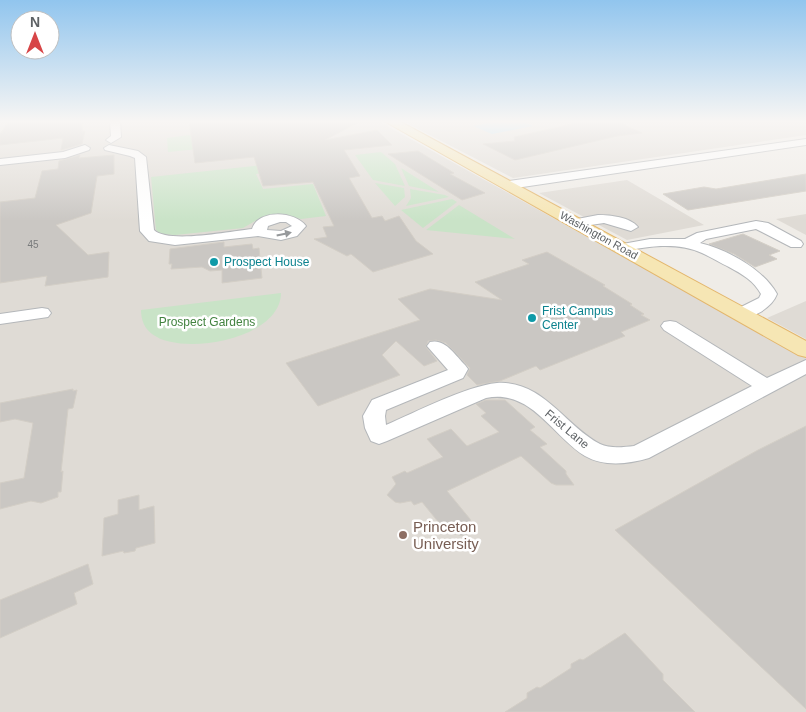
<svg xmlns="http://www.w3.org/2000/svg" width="806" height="712" viewBox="0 0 806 712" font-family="Helvetica,sans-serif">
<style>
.education{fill:#dfdbd5}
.green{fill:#c9e3c7}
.water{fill:#b0def6}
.building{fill:#cac7c3;stroke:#d3cec6}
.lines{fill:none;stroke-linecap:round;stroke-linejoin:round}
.minor-casing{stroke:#b4b7ba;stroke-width:2}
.major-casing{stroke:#e3b66c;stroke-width:2}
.minor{fill:#fff;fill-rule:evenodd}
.major{fill:#f6e6b4;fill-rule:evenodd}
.oneway{fill:#96999b}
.culture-dot{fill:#0f9aa8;stroke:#fff;stroke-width:2}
.education-dot{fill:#8d6e63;stroke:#fff;stroke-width:2}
.labels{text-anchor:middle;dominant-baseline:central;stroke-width:5;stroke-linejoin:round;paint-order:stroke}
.number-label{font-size:10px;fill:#797b7c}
.far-street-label{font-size:11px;fill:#5e6265;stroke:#fff}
.culture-label{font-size:12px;fill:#0d838f;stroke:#fff;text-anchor:start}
.park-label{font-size:12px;fill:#438340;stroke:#fff}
.street-label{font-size:12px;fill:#5e6265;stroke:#fff}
.near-education-label{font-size:15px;fill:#785e54;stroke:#fff;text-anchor:start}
</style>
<rect width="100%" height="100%" fill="#efece7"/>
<path class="education" d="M0 121H378L806 358V712H0Z
M403 121H806V135L513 178Z
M627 180 704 225 627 240 539 193Z
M806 214V235L776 219Z
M806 301V339L767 318Z"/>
<path class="green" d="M189 135 217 143 198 149 168 152 167 138Z
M381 152 395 164 405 186 373 180 355 155Z
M302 161 304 168 256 174 263 189 313 184 326 216 301 219 289 216H275L257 220 243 228 175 235 161 234 156 230 151 177Z
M401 168 439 192 409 186Z
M375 183 404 188 405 197 395 206Z
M410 189 445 195 449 197 406 206 411 198Z
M452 199 457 202 423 228 401 210Z
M459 205 515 239H516L426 230Z
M281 293C281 339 182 357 152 334 144 328 141 319 141 310Z"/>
<path class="water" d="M496 121H522L533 126 492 134 473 126Z"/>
<path class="building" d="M9 121H83L82 131H85L82 144 61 150 63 138 0 145V134Z
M189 121H361L325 140 377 130 392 145 344 150 360 176 349 178 372 218 382 216 385 221 399 216 416 241 433 254 373 272 351 254 347 256 314 239 327 237 323 227 334 226 313 182 263 186 254 157 195 163Z
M585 121H616L642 133 617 136 515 160 483 144 515 141 514 137Z
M418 151 454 173 450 174 485 193 462 200 388 154Z
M80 155 79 158 114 155V174L97 176 91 213 56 225 88 255 109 252 108 277 45 286 47 276 0 283V202L35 198 42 171 58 169 59 161Z
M806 174V191L688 210 663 194 704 187 716 189Z
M743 234 780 251 769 255 777 259 755 267 734 254 709 244Z
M224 242V247L252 244 253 249 259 248 262 278 222 283V270L210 271 202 267 171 269 172 264H169L170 249Z
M547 252 605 285 603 286 632 304 630 305 644 314 641 315 650 320 621 332 625 336 540 370 536 366 500 381 477 385 467 375 470 368 446 343 436 340 428 341 426 347 437 361 424 366 396 341 382 355 400 375 318 406 286 363 420 320 398 299 430 289 502 300 475 282 529 264 522 260Z
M73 389V391L77 390 73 408 68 409 61 472 63 471 61 492H58V497L41 503 31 501 0 509V483L24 478 33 423 15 419 0 422V403Z
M486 400H505L535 427 530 430 547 444 540 447 566 471V474L574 485H556L551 483 521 456 447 491 470 519 473 529 464 536 455 534 449 529H444L422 502 414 505 411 501 400 503 395 502 387 495 396 484 392 477 405 471 407 473 443 457 427 439 451 429 467 446 499 432 481 416 486 413 476 404Z
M806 426V709L615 530 758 450Z
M139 495V510L154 506 155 543 136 548 135 551 124 553 123 551 102 556 104 518 118 514V500Z
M88 564 93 584 74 593 77 604 0 638V600Z
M625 633 663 674V680L695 712H505L527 698V693L537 687 540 688 571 668V664L580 659 583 660Z"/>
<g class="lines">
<g class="minor-casing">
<path id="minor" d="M110 121H120L121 137 111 143 106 140 111 136Z
M806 139V145L509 189 503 185 509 181Z
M85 145 90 148 89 150 65 158 0 165V159L63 152Z
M109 145 138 151 146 157 154 230C168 244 232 231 252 229 258 209 295 211 306 226L297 236 281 240 258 236 175 245 149 241 140 231 135 158 130 156 105 150 104 148ZM280 222H286L292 226 281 231 267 230 268 226Z
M598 215C610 215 630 217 638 227L631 231 604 223 577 227 570 223 572 220Z
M756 221 768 223 801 241 803 244 801 247H791L756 229 706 239 700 243C728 250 763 269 777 294 772 308 750 321 735 318L732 314 735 310 759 298 761 294C754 281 742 274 729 267 720 263 711 257 702 253 677 242 648 246 622 252L617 251 615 248 617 245 650 239H685L697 233Z
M42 308 48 309 51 313 48 317 0 324V314Z
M670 321 676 322 767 378 806 360V374L649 458C629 464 604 467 585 456 551 435 532 389 486 398L387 441 379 444 371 441 365 428 363 416 372 400 448 370 427 346 430 342C445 338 455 355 465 365L468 369 463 378 386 410 385 416 386 425C416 412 466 386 497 383 543 380 565 426 600 444 610 449 624 447 634 446L752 386 664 330 661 326 664 322Z"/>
</g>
<g class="major-casing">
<path id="major" d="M384 121H399L806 341V357L798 355Z"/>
</g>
<use href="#minor" class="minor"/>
<use href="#major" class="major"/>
</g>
<defs><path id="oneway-solid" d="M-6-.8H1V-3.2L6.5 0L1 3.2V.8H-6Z" transform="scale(1.25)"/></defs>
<use class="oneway" href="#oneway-solid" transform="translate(284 234) rotate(-12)"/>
<linearGradient id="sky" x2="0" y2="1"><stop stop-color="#91c5ee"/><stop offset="0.55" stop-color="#f8f6f4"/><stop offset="1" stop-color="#f8f6f4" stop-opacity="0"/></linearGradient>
<rect width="806" height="221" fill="url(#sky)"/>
<g class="culture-dot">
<circle cx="214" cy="262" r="5"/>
<circle cx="532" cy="318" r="5"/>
</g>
<circle class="education-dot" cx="403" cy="535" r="5"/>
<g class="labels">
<g class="number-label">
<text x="33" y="244">45</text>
</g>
<g class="far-street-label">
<text transform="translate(599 235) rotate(29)">Washington Road</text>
</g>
<g class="culture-label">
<text x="224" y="262">Prospect House</text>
<text x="542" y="311">Frist Campus<tspan x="542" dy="14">Center</tspan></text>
</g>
<g class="park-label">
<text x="207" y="322">Prospect Gardens</text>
</g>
<g class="street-label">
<text transform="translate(567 429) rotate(40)">Frist Lane</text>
</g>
<g class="near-education-label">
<text x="413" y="526">Princeton<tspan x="413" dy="17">University</tspan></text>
</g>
</g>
<g transform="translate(35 35)"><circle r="24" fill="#ffffff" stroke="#bfc0c1"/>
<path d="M0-4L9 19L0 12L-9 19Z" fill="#d74547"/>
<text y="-8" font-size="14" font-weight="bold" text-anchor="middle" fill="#5e6265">N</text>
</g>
</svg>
